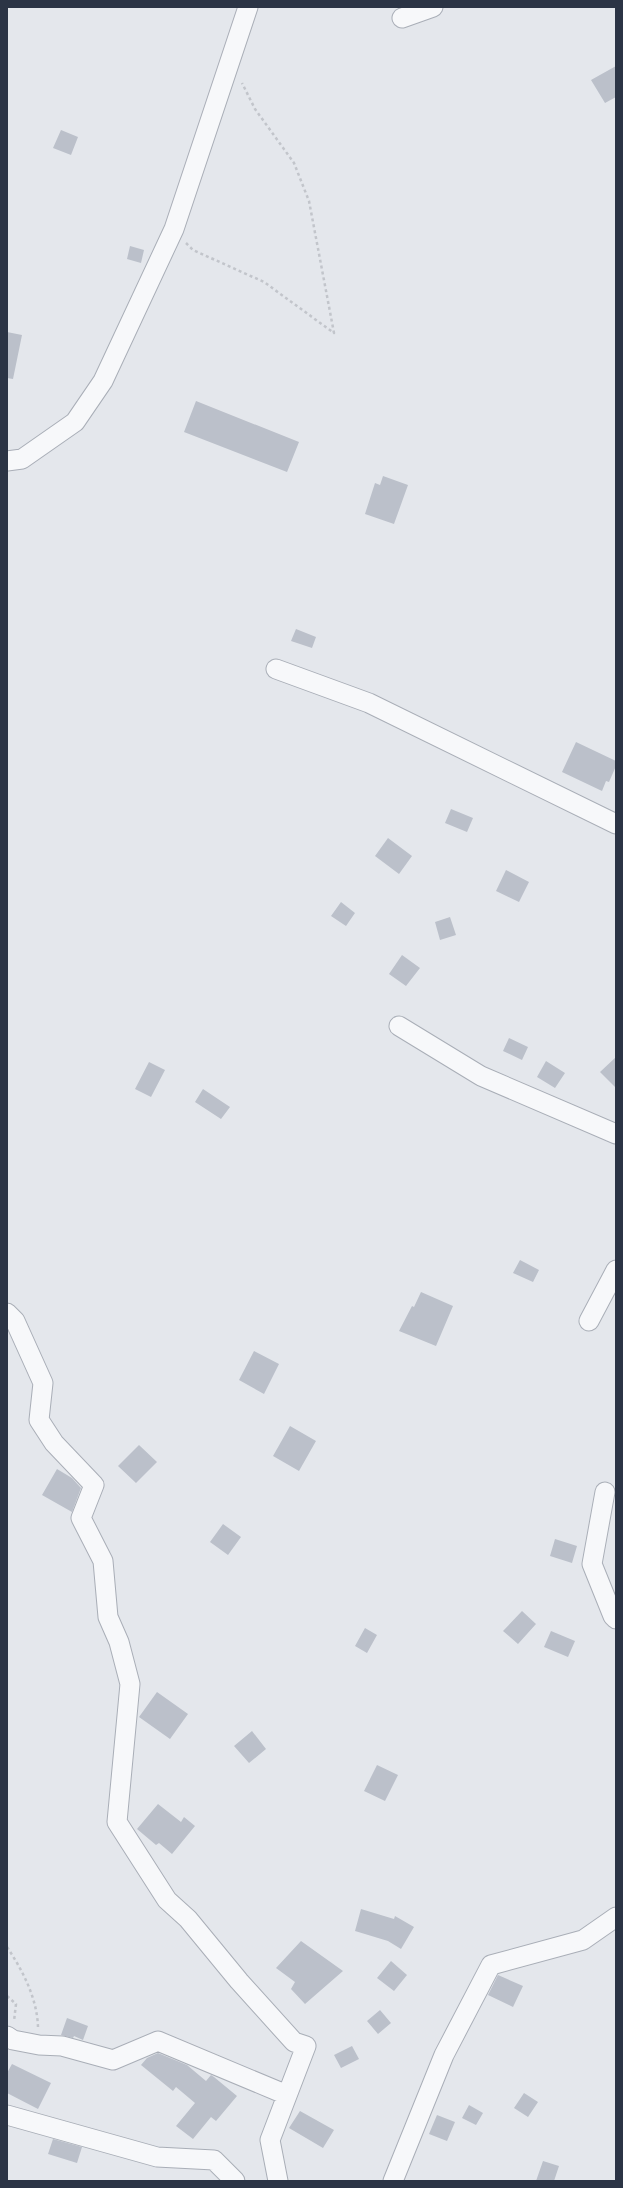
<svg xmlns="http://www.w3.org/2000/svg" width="623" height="2188" viewBox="0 0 623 2188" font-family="Raleway,sans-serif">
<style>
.building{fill:#bbc0ca}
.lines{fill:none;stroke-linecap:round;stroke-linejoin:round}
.minor-casing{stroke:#a9aeb7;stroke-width:21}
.path{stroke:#c2c5cb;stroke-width:2.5;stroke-dasharray:3 3;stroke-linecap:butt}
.minor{stroke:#f7f8fa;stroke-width:19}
</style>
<rect width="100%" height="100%" fill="#e4e7ec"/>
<path class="building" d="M616 66V97L605 103 591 80Z
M61 130 78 137 71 155 53 148Z
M130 246 144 250 141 263 127 259Z
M7 332 22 335 13 379 7 378Z
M196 401 299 442 287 472 184 432Z
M383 476 408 485 394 524 365 514 375 483 380 485Z
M296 629 316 637 312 648 291 641Z
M576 742 616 761V766L609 782 606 781 602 791 562 772Z
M451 809 473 818 467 832 445 823Z
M388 838 412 856 399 874 375 856Z
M506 870 529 882 519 902 496 891Z
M341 902 355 913 346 926 331 916Z
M450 917 456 935 440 940 435 922Z
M402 955 420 968 406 986 389 974Z
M509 1038 528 1047 522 1060 503 1051Z
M616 1057V1088L600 1072Z
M546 1061 565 1073 555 1088 537 1077Z
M149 1062 165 1070 151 1097 135 1089Z
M203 1089 230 1107 221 1119 195 1102Z
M520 1260 539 1270 533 1282 513 1273Z
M421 1292 453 1306 436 1346 399 1331 412 1306 414 1307Z
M254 1351 279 1364 264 1394 239 1380Z
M290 1426 316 1441 299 1471 273 1456Z
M139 1445 157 1462 136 1483 118 1466Z
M57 1469 72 1478 81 1488 72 1512 42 1495Z
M223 1524 241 1537 228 1555 210 1542Z
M555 1539 577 1546 572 1563 550 1556Z
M522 1611 536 1624 518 1644 503 1631Z
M365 1628 377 1635 367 1653 355 1646Z
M551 1631 575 1641 568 1657 544 1647Z
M157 1692 188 1714 170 1739 139 1717Z
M252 1731 266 1749 249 1763 234 1746Z
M377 1765 398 1775 385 1801 364 1791Z
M158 1804 181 1822 184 1817 195 1826 172 1854 159 1843 156 1845 137 1829Z
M361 1909 394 1919 395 1916 414 1927 401 1949 388 1941 355 1931Z
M301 1941 343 1971 305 2004 291 1989 295 1982 276 1968Z
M391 1961 407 1975 394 1991 377 1978Z
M498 1975 523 1986 513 2007 488 1995Z
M380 2010 391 2023 378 2034 367 2021Z
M67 2018 88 2026 83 2040 74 2036 73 2038 61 2035Z
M352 2046 359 2059 341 2068 334 2055Z
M158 2053 187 2065 206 2081 211 2075 214 2077 237 2096 216 2121 211 2117 193 2139 176 2126 195 2103 176 2087 173 2091 141 2065 147 2058Z
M12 2064 51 2083 38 2109 7 2093V2073Z
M524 2093 538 2102 528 2117 514 2108Z
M469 2105 483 2113 476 2125 462 2118Z
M300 2111 334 2130 323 2148 289 2128Z
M437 2115 455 2122 447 2141 429 2134Z
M53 2139 82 2147 77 2163 48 2154Z
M543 2161 559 2166 554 2181H536Z"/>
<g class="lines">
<g class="minor-casing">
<path id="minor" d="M402 18 433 7
M7 461 22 459 75 422 103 381 174 229 248 7
M276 669 369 703 616 824
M399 1026 481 1076 616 1134
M7 1313 15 1321 43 1383 39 1420 54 1443 94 1485 81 1518 103 1561 108 1617 119 1642 130 1684 117 1822 167 1900 188 1919 239 1981 294 2042 306 2046 270 2140 278 2181
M589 1321 616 1270
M605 1492 592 1564 613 1616 616 1619
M7 2036 13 2040 39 2045 62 2046 113 2060 158 2041 287 2095
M7 2115 157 2157 214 2160 235 2181
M393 2181 444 2055 491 1965 583 1940 616 1917"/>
</g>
<path class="path" d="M186 243 193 250 264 282 334 333 309 201 294 163 255 109 242 83
M7 1947C23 1971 37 1998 38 2027
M7 1996 16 2004 14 2021"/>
<use href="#minor" class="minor"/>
</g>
<rect width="623" height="2188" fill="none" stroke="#2b3445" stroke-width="16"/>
</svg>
